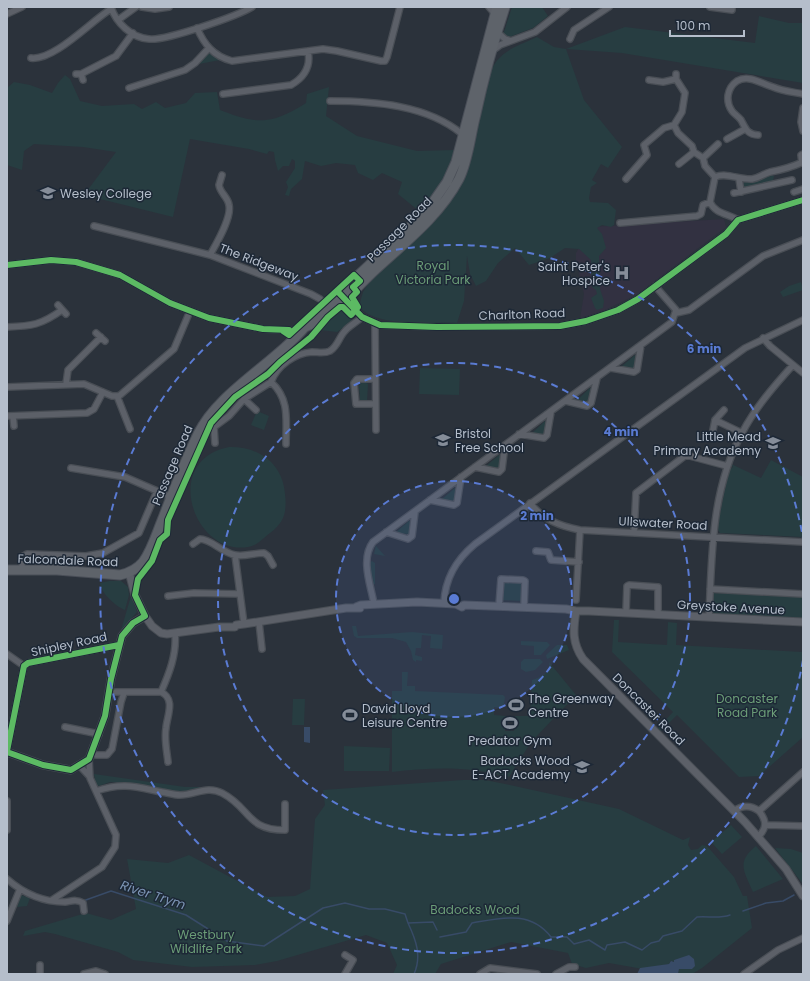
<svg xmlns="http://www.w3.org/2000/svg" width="810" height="981" viewBox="0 0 810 981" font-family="Poppins,sans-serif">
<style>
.medical{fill:#323141}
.green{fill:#273d41}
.water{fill:#384b67}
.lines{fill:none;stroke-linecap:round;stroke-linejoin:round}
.stream{stroke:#384b67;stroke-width:1.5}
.minor-casing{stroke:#494e55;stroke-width:8}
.tertiary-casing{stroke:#494e55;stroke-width:9}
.primary-casing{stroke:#494e57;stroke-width:11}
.minor{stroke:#5c6068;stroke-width:5.5}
.tertiary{stroke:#5c6068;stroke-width:7}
.primary{stroke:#5e636a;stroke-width:9}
.cycleway-casing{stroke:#1d2836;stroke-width:8}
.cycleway{stroke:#5cba63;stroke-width:6}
.ring{fill:none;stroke:#5a7bd3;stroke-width:2;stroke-dasharray:7 5}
.labels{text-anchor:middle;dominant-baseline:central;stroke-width:3;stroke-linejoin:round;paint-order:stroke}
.poi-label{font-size:12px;fill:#b5becb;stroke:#1d2836;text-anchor:start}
.street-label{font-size:12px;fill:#b5becb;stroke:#1d2836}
.park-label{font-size:12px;fill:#6b9d77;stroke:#1d2836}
.water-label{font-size:13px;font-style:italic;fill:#7c94b4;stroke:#1d2836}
.centre{fill:#5a7bd3;stroke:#1d2836;stroke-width:2}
.ring-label{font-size:12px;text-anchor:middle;font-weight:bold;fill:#5a7bd3;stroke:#1d2836;stroke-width:3;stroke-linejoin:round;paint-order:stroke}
</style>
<rect width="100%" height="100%" fill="#2b323b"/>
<path class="medical" d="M724 219 726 227 636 295 605 310 580 318 584 294 576 261V253L591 227Z"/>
<path class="green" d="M512 7H542L548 16 533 28 507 38 503 35Z
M759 16 789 23H803V83L622 53 566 49 584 100 622 147 608 168 601 164 592 180 597 183 591 187 589 198 590 202 608 203 616 210 614 225 611 227 602 225 597 228 602 234 606 248 599 256 600 289 604 301 603 308 597 310 595 308 591 298 597 294 596 290 592 287 591 260 579 249 565 248 550 258 529 265 515 248 498 263 486 281 476 286 470 274 467 256 464 301 457 323C433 322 374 328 359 306L363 292 368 284 445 208 454 195 488 77C498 51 513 48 537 37L554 47 566 49 625 27 755 43Z
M209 53 220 60 199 64Z
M65 75 70 79 80 101 102 106 134 104 142 109 156 102 165 108 186 103 195 93 217 92 220 110C233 115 251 122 266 120 279 119 295 110 306 103L307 94 329 87 326 116 357 136 417 151 455 150C450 174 435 193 419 211L398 194 402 182 382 173 373 180 358 173 355 165 336 163 321 166 305 161 302 179 291 189 289 196 285 195 288 187 286 182 295 168V161L292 159 289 166H283L278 171 275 160 274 152 269 151 267 154 249 149 190 139 173 217 84 195 116 152 83 147 34 144 24 151 22 170 7 165V88L14 82 30 85 52 93 58 83Z
M769 174 774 176 773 181 746 189 742 186 745 181Z
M801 282 803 290 783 297 780 292 789 286Z
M342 308 349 314 348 317 353 321 337 332 320 330 329 318Z
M635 355 637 356 635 369 621 367Z
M420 368 460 369 459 395 419 394Z
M362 382H365L368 384 367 402 360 400 359 386Z
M590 388 592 389 590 403 576 401Z
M257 411 269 416 264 430 251 425Z
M545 421 547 422 545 435 531 434Z
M229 447C259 446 283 464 285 494 286 502 286 511 283 518 279 527 271 532 264 538 259 542 255 546 248 547 193 556 161 460 229 447Z
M499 455H501L499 468 485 467Z
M771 460 803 477V537L720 533 717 528 729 470 733 467 731 464 761 478Z
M455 488 457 489 455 502 441 500Z
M409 521H411L409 534 395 533Z
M376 545V546L385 556 374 554Z
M372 561 375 563V584L373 585 369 563Z
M109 581H121L128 587 129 595 125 610C115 606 101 593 100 583Z
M504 582H520L522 584 523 601 501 600Z
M712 593 803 597V619L711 614Z
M131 596 137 612 121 630Z
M614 620H619L618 642 667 645 668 622 677 623 676 645 802 652 803 643V737L759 776 739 777 677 715 661 731 658 728 673 712 612 652Z
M352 626H356L358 636 412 632 443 635 442 649 430 648 431 636 422 635 421 648H416L415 655 422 657V661L416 660V662L413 660 411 651 406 642 392 638H357L354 636Z
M521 641 547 642 550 645 541 655H534V646L521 645Z
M557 645H567L569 650 547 659 546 655Z
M524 659H540L543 662 535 670 526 672 521 669V662Z
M549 662 576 695 531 742 509 777C470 766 432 767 392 772V691H402V672H408L407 686H415V691L503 695 505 697 504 704 502 708 494 707V715L506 716 505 731H514L515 716H530L532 680C541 677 551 673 549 662Z
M293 699H305L304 725H292Z
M344 746 390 748 389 771H344Z
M94 774 185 787H207L181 793 126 783 110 782 99 786 96 785Z
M463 780H485L510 785 619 809 683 840 690 837 688 845 691 850 698 849 702 845 707 846 734 877 743 896H747L752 928 702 968 692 974H678L679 969H692L694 967 685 957 674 960V962L671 961 669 964 643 969 609 963 586 968 572 964 568 953 511 942 441 964 435 974H393L397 965 387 943 366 935 277 961 255 965 192 967 133 960 118 952 55 934 45 932 23 936 25 931 86 913 111 920 136 909 127 859 168 863 189 855 267 897 295 896 310 889 315 819 325 805 323 790Z
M731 825 742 837 722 854 711 842Z
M756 846 783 879 753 892C744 871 736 862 756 846Z
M775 848 791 849 803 853V884Z
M21 895 30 898 27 906 17 907Z"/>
<path class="water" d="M304 727H310V743L304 742Z
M689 955 694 959 695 966 692 969H679L678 974H637L640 968 669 964 671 961 674 962V960Z"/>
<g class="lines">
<path class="stream" d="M83 901 111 891 186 915 227 941 264 946 323 908 345 903 369 909H385L405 914 408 923 433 922 437 930
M43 902 56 904
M66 904 78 903
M743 911 766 903 783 901 794 895
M408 923C416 940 422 956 414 974
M440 937 466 932 472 923C502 918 530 910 551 937H567L574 944 589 940 605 950 607 945 625 942 642 950 651 943 659 941 663 936 682 931 697 917C709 916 719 919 730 915"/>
<g class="minor-casing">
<path id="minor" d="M111 7C116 23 132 38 149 39 166 41 237 16 252 7
M142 7 155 9 169 7
M489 7 495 14
M710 7 732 10V7
M7 14 22 7
M118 20 136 7
M197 28C204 44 213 56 232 61L323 49 337 51 381 61H385L387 57 400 7
M497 32 505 39 511 41
M570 39 574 30 609 7
M492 51 500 45 535 32 567 7
M31 58C54 61 91 21 111 9
M76 74H81L83 80
M81 74 116 56 133 33
M649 80 663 82 676 79
M129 88 185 70 195 63 209 48
M223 94 291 85C305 77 311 66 308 51
M330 101C374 101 427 105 462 134
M803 108 801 122 803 131
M674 125 682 112 685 93 676 79V74
M758 135C747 135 745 127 741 120 738 116 734 114 732 111 725 101 727 88 737 81 749 74 762 84 773 87 782 91 793 92 803 94
M727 139 745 129
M703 158 718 144
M802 163 801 155 803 154
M679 164 694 152
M715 177C727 172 739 180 752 179 759 178 763 174 770 172 781 170 792 167 803 162
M626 179 647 155 644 145 664 128 674 125 678 133 692 146 694 152 703 158 705 166 715 177 710 202C715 214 729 214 738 220
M739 179 741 192
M794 192 803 189
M734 193 792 180
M620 223 697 216 701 214 703 205 710 202
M94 226 210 255 311 294 320 299 328 307
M210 255C216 244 232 218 229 205 228 197 220 193 219 185L222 175
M7 265 51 260 76 262 120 275 170 303 209 318 263 329 301 331
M344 298 362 317 380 325 437 327 560 326 586 321 618 310 638 299 726 234 738 220 803 200
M58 305 66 314
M676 313 689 310 763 256 803 240
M375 324 376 430
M7 327C32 326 41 325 62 310
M96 333 105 341
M763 338 770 346 803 373
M611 368 634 372 637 370 641 345
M374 379H357L354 383 356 404H375
M271 382C277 366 295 353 312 352 318 352 324 354 330 351 338 346 339 337 345 331 350 325 356 323 362 317
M66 384 68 370 101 337
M7 387 84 384 112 396H119L174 349 190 311
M117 396 130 429
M244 399 256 410
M566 401 587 406 591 403 597 378
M7 416 87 413 94 409 103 392
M13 416 14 426
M715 420 724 410
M713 430 715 420 742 433
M519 434 544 438 547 435 551 412
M215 443 214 427 229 416 244 399 271 382C290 399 286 420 286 444
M475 467 499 472 502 469 505 445
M71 468 125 477 171 497
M430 500 454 505 457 503 461 477
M530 503C543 520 560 526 580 530L803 542
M386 532 408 539 412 536 415 512
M634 533 636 493 686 455 727 466
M193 544 200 539C211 539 221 552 235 555 244 557 254 553 264 553L268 556 273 565
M536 551 548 552 551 560 579 562
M235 555 244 624
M22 570V557L27 554 86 556 103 553 139 533 157 491
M710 589 803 594
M168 596 194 593 240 594
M576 600 580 530
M444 603C445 578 456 560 475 544L745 348 803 320
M374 604C371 586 360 559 373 542L672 322 676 310 655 286
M499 606 501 579 523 580 525 581 524 607
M626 612 627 586 629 585 658 587V614
M709 617C712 554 711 490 742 433 755 408 774 386 793 365
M259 622 262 649
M7 654 24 666
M116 692H161C176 699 167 716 166 728 164 739 167 752 168 762
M161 692C169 674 177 654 175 633
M65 727 99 734
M7 751 24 666 28 663 119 645
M96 755H107L112 749 121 702 124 693
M80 766 90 777
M96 791C123 782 136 787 162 792 168 793 175 795 180 795 195 795 207 785 222 793 251 808 246 830 285 830V804
M734 811C742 805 751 805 759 811 767 821 767 828 758 837
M759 811 803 772
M766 825 803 826
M7 830V801
M7 879C23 893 43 902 65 902 72 901 76 899 83 903L84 911
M52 900 102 867 115 847 116 835 90 778 89 759
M7 921 20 889
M40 974V965
M84 974 96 971 105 974
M345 974 353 960 345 955
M480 974 490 968 537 974
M556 974 569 967H575
M744 974 778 950 803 938"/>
</g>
<g class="tertiary-casing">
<path id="tertiary" d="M129 572 135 595 145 616 152 626 161 633 167 634 219 627H235L236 625 244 624 346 608H360
M356 607 361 605 417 602 456 604 462 607 464 605 566 609 576 611H589L803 622
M576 611C573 630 572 643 583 659L745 822 786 869 803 896
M7 752 43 765 71 770 89 759 105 716 111 679 122 636 133 623 145 616"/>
</g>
<g class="primary-casing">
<path id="primary" d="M305 327C332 317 353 291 373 272 403 244 439 217 459 179 468 161 470 138 475 118 483 81 493 43 505 7
M7 570H57L120 575C129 573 137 569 143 562 152 550 157 532 163 518 174 489 185 461 198 434 220 389 282 360 312 318L406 231 431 205 447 182 456 162 497 7"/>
</g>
<use href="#minor" class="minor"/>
<use href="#tertiary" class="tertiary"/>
<use href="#primary" class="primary"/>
<g class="cycleway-casing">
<path id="cycleway" d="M7 265 51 260 76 262 120 275 170 303 209 318 263 329 289 330
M339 293 362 317 380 325 437 327 560 326 586 321 618 310 638 299 726 234 738 220 803 200
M7 751 24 666 28 663 119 645
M7 752 43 765 71 770 89 759 105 716 111 679 122 636 133 623 145 616 135 595 138 579 152 561 160 540 167 534 168 520 211 423 235 397 268 374 280 362 311 337 328 317 340 307H343L351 315 358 307 352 297 357 292 353 287 360 281 354 275 289 335 283 331"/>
</g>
<use href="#cycleway" class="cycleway"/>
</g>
<circle cx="454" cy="599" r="118" fill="#5a7bd3" fill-opacity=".12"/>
<g class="ring">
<circle cx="454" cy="599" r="118"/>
<circle cx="454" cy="599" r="236"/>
<path d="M803 660A354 354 0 1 1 803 538"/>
</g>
<defs>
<g id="university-bare" transform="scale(1.2)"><path d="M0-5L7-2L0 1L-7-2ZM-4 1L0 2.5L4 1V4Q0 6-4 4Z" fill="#858d99" stroke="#1d2836" stroke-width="2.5" paint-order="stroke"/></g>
<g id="hospital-bare" transform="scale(1.2)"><path d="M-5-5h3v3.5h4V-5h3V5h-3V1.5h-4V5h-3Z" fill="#858d99" stroke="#1d2836" stroke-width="2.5" paint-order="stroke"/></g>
<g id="school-bare" transform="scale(1.2)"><path d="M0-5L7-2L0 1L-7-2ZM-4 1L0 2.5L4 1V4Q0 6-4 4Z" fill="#858d99" stroke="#1d2836" stroke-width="2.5" paint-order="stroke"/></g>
<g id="stadium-bare" transform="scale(1.2)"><path d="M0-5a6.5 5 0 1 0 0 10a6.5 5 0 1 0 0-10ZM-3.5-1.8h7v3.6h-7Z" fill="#858d99" stroke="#1d2836" stroke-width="2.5" paint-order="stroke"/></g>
</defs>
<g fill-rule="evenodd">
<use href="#university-bare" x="48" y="193"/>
<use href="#hospital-bare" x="622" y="273"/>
<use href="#school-bare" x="443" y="440"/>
<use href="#school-bare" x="773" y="443"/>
<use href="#stadium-bare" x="516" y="705"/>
<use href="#stadium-bare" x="350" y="715"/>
<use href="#stadium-bare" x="510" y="723"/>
<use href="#school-bare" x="582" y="767"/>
</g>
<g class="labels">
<g class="poi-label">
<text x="60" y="193">Wesley College</text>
<text x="610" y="266" text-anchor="end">Saint Peter's<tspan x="610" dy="14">Hospice</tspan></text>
<text x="455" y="433">Bristol<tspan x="455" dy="14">Free School</tspan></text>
<text x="761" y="436" text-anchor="end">Little Mead<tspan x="761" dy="14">Primary Academy</tspan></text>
<text x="528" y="698">The Greenway<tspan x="528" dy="14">Centre</tspan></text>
<text x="362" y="708">David Lloyd<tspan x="362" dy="14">Leisure Centre</tspan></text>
<text x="510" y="740" text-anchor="middle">Predator Gym</text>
<text x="570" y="760" text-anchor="end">Badocks Wood<tspan x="570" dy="14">E-ACT Academy</tspan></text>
</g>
<g class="street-label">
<text transform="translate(399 229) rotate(-45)">Passage Road</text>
<text transform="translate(259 262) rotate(21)">The Ridgeway</text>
<text transform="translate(522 314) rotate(-2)">Charlton Road</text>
<text transform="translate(172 465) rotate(-67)">Passage Road</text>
<text transform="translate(663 523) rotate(3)">Ullswater Road</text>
<text transform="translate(68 560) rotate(2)">Falcondale Road</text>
<text transform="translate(731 607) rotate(3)">Greystoke Avenue</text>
<text transform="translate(69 644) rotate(-12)">Shipley Road</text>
<text transform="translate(649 709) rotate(45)">Doncaster Road</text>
</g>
<g class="park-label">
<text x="433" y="265">Royal<tspan x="433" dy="14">Victoria Park</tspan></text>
<text x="747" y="698">Doncaster<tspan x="747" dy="14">Road Park</tspan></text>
<text x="475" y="909">Badocks Wood</text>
<text x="206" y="934">Westbury<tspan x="206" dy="14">Wildlife Park</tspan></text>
</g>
<g class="water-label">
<text transform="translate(153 895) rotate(18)">River Trym</text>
</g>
</g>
<circle cx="454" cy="599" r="6" class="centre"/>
<g class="ring-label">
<text x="704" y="353">6 min</text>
<text x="621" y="436">4 min</text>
<text x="537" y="520">2 min</text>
</g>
<rect width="810" height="981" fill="none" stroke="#b5becb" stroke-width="16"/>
<path d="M670 30v6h74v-6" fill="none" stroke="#b5becb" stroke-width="2"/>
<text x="676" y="30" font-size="12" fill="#b5becb" stroke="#1d2836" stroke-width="3" paint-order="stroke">100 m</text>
</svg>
